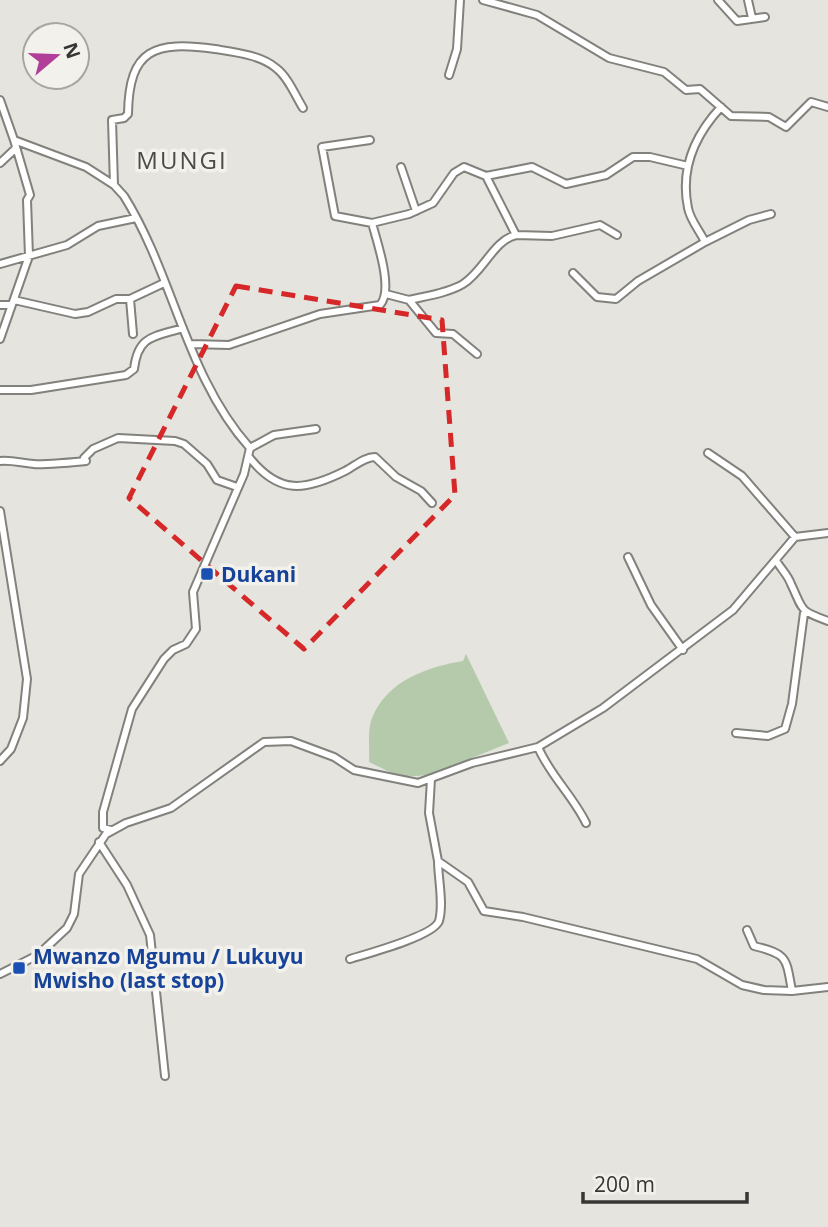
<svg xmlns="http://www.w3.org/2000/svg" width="828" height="1227" viewBox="0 0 828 1227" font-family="'Open Sans',sans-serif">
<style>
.green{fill:#b4caab}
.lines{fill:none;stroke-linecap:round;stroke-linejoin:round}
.street-casing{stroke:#82817c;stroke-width:10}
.street{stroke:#fff;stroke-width:6}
.marked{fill:none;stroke:#d62828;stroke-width:5;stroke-dasharray:14 9;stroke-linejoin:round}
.transit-dot{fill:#1a4fb4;stroke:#f2f1eb;stroke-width:2.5}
.labels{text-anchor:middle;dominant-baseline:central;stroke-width:7;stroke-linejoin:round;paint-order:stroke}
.transit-label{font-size:21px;font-weight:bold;fill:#164399;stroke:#f2f1eb;text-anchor:start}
.quarter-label{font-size:24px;letter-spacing:2px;fill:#4c4b46;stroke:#f2f1eb}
</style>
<rect width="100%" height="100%" fill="#e5e4de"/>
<path class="green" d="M466 654 509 743 430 775 400 777 369 762C370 749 367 730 372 718 387 680 428 667 463 661Z"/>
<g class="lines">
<g class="street-casing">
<path id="street" d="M483 0 537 15 609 58 664 72 686 90 700 89 731 116 769 117 786 127 811 102 828 107
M718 0 737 21 765 17
M748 0 752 18
M449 75 457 49 460 0
M0 100 14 140 86 167 114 185 124 196C174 276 186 377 250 448L244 474 193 592 196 629 186 644 173 650 164 659 132 709 103 812V828L111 830
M370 140 322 147 335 216 372 223 409 214 433 203 454 173 464 167 486 176 516 235 552 236 600 225 617 235
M0 163 15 149
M401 167 416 211
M486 176 532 167 566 184 606 175 633 157H650L688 166
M114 185 112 120 124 118 128 114C129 48 155 41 215 49 234 52 261 55 276 68 288 77 295 95 303 108
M705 242 749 220 771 214
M0 264 67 245 98 226 136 218
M573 273 597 297 616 299 638 281 705 242C700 231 690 220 688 208 680 169 695 135 721 107
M386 294 409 300 436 333 453 334 477 354
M130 299 133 334
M14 300 75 314 88 312 116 299H130L164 283
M409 300C426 296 448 293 463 284 483 272 494 240 516 235
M0 305H11
M0 339 29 256 27 200 30 195 14 140
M191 344 229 345 320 314 380 305C394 290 377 242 372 223
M0 390H31L126 375 134 369C138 335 154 337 183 328
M250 448 274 435 316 429
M708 453 742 476 795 537
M249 457C279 495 305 491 345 471 355 466 364 457 375 457L396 477 421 491 432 503
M0 461C13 460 21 463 34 464 40 465 78 462 86 461L84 458 93 449 118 438 175 441 184 444 207 464 217 480 237 487
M0 511 27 679 23 718 11 749 0 761
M628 557 651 605 683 650
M776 560C780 568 788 575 791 584 804 611 798 610 828 621
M736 733 768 736 785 729 792 704 804 613
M538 747C549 774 573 796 586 823
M431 779 429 813 438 861 468 882 484 911 523 917 697 959 742 985 764 990 792 991 828 987
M99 842 127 885 150 935 165 1076
M747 930 754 946C788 954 786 958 792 991
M350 959C366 954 434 936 439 921 444 904 438 878 438 861
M0 974 38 955 67 928 74 914 79 874 106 834 126 823 171 808 264 742 291 741 334 757 354 770 418 783 472 763 538 747 603 708 733 610 795 537 828 533"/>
</g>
<use href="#street" class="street"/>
</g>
<path class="marked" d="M236 286 442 320 455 495 304 649 129 498Z"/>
<g class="transit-dot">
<rect x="200" y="567" width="14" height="14" rx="3.5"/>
<rect x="12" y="961" width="14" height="14" rx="3.5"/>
</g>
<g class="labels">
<g class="transit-label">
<text x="221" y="574">Dukani</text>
<text x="33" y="956">Mwanzo Mgumu / Lukuyu<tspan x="33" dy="24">Mwisho (last stop)</tspan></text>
</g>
<g class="quarter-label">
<text x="182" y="159">MUNGI</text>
</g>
</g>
<g transform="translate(56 56) rotate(71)"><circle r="33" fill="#f2f1eb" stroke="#a7a6a2" stroke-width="2"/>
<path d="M0-5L12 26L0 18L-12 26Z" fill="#b13e98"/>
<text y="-10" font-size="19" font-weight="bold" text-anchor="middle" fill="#363634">N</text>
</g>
<path d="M583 1192v10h164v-10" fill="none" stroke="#363634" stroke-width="3.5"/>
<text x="594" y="1192" font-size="21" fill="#363634" stroke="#f2f1eb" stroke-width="5" paint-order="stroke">200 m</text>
</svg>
